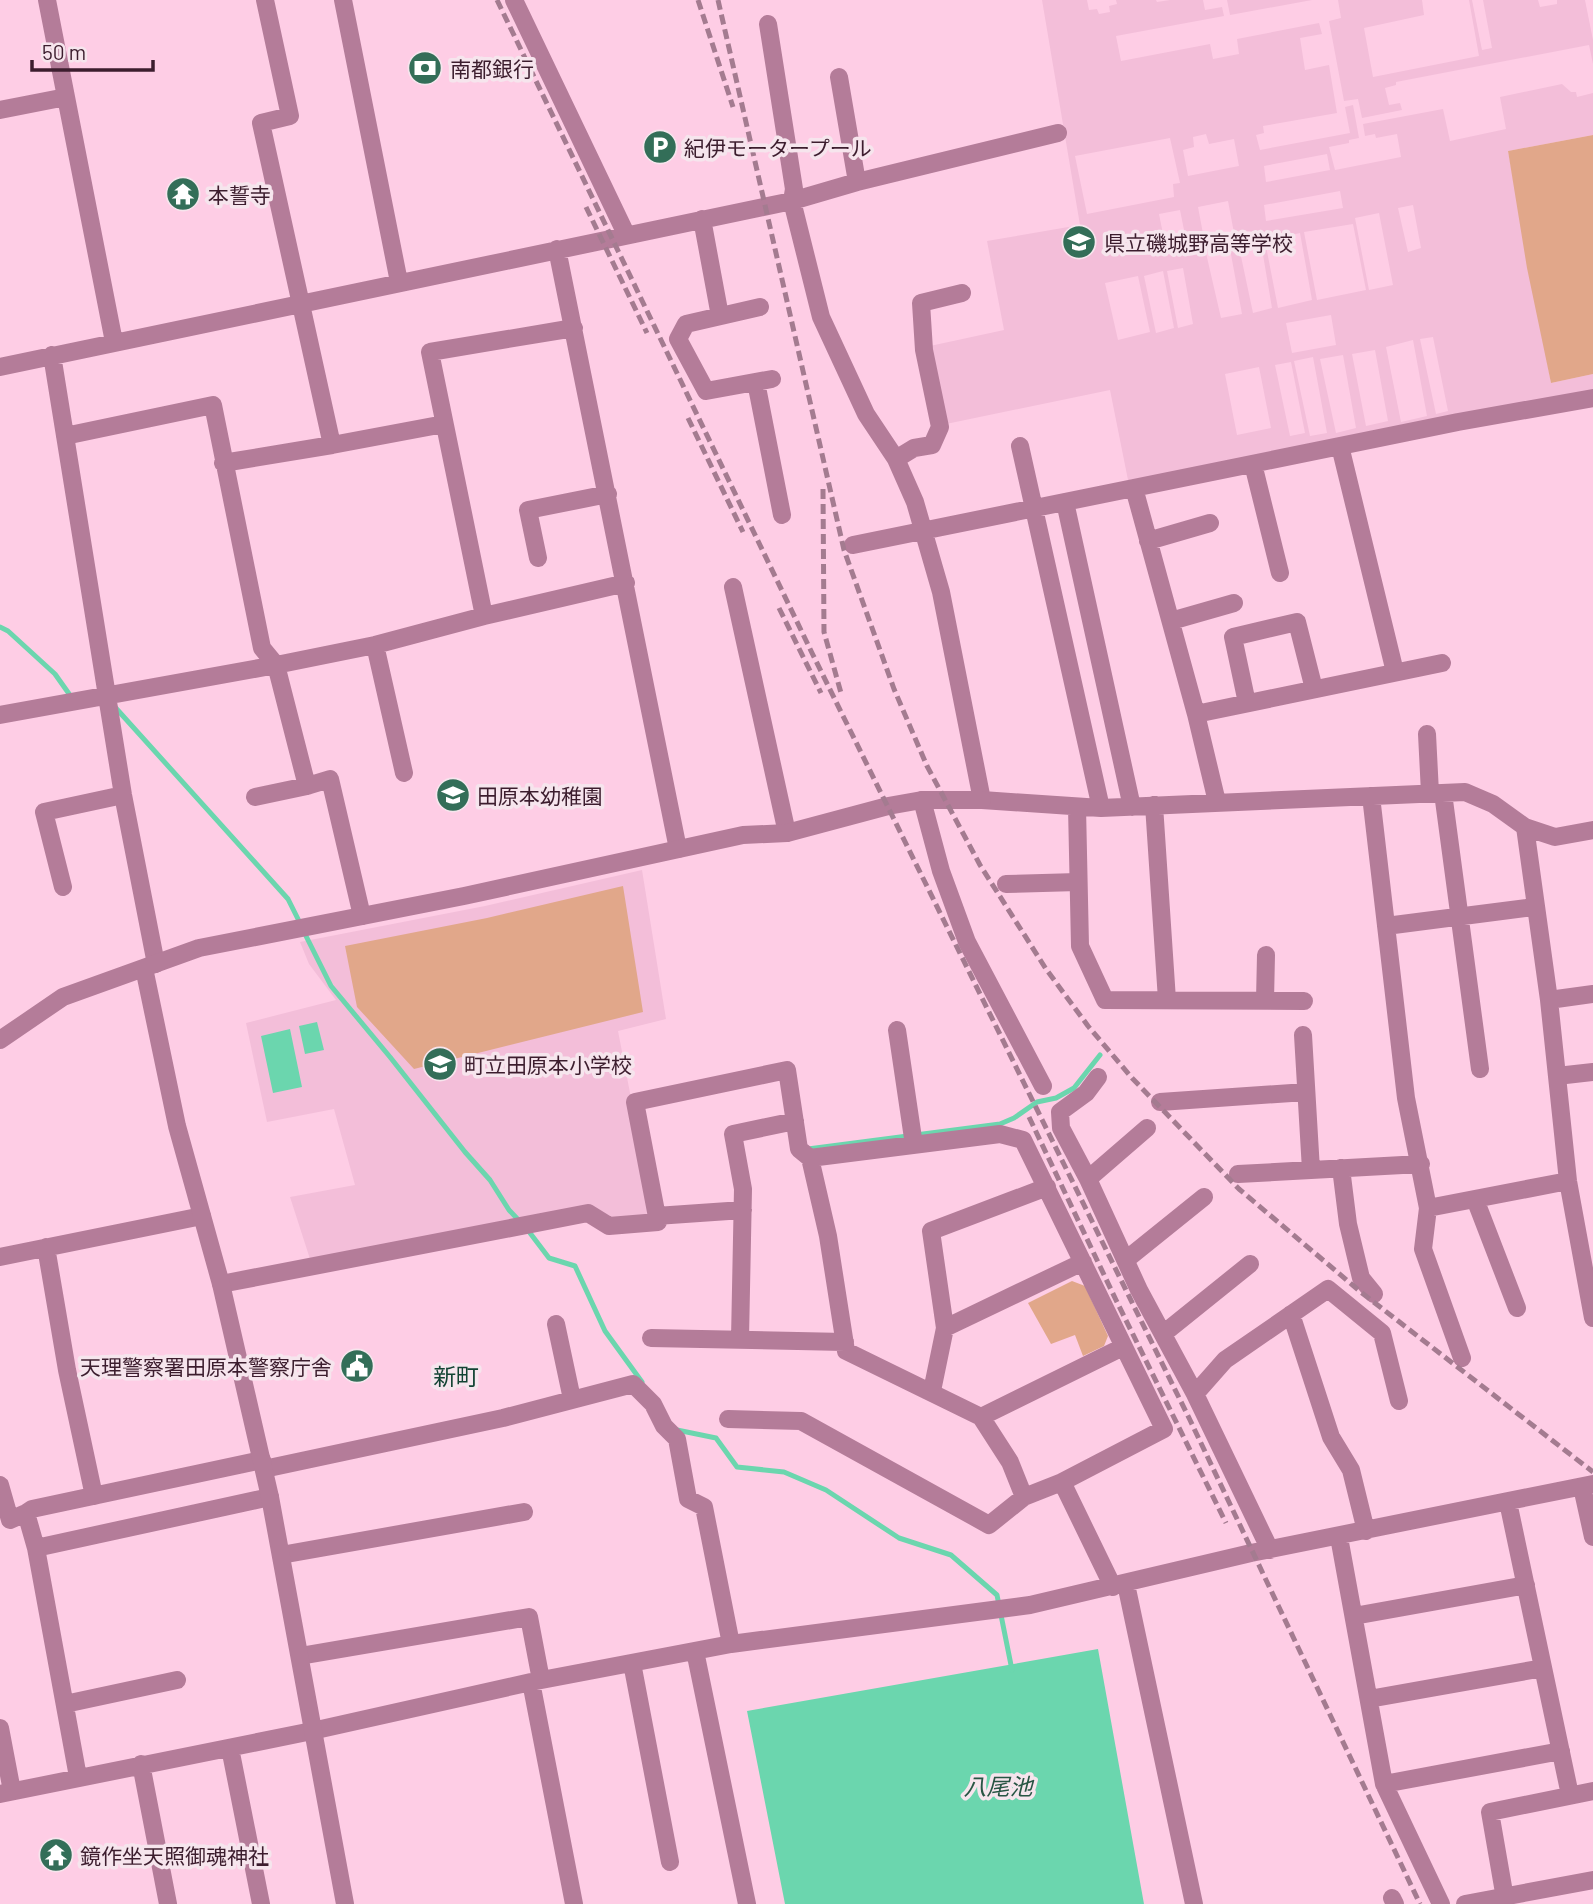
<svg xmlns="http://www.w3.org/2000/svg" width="1593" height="1904" viewBox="0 0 1593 1904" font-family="Barlow,'Noto Sans JP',sans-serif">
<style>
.built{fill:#f3bed9;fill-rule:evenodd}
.green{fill:#e1a78a}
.water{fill:#6bd6ae}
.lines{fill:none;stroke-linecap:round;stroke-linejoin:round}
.stream{stroke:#6bd6ae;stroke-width:5}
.minor{stroke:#b47c99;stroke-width:18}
.tertiary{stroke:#b47c99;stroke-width:18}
.rail{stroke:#a47b90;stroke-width:5;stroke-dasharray:10 5;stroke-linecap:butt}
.labels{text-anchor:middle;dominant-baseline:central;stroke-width:7;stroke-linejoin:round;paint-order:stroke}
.poi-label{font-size:21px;fill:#3c1d2e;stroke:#f6e5ed;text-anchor:start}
.neighbourhood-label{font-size:23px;fill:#124333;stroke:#f6e5ed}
.water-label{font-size:23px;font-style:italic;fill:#285544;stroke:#f6e5ed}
</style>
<rect width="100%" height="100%" fill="#fecde5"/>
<path class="built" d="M1042 0H1087L1089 10 1097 9 1099 14 1110 12 1109 6 1117 4 1116 0H1156L1157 2 1170 0H1203L1205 10 1222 7 1224 16 1116 36 1121 61 1210 44 1213 59 1239 54 1237 39 1319 23 1322 34 1300 38 1305 70 1329 65 1337 113 1263 126 1264 133 1256 135 1260 150 1350 133 1345 107 1353 105 1359 138 1349 140V143L1329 147 1335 170 1401 157 1397 134 1376 138 1375 134 1365 136 1363 124 1443 109 1450 141 1506 129 1500 97 1562 84 1571 92H1576L1577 97 1593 93V135L1508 151 1551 383 1593 374V395L1132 483 1128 480 1110 390 946 424 930 346 1004 330 987 241 1080 225ZM1206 134 1209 144 1234 139 1239 166 1188 176 1183 150 1194 147 1193 137ZM1170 138 1180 183 1173 184 1174 197 1087 214 1075 156ZM1327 154 1330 170 1266 182 1264 166ZM1340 191 1343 208 1266 221 1264 205ZM1228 201 1234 233 1204 239 1198 207ZM1413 205 1421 248 1408 252 1398 208ZM1180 210 1185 235 1164 239 1159 214ZM1379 213 1393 285 1369 290 1355 218ZM1353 224 1366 290 1317 300 1304 232ZM1300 233 1312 300 1278 308 1265 241ZM1261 243 1272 308 1253 313 1239 247ZM1230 249 1242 314 1221 318 1206 253ZM1183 268 1193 324 1178 328 1167 271ZM1163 271 1174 328 1156 333 1144 276ZM1138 276 1150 332 1118 340 1105 283ZM1331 315 1336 345 1292 353 1286 323ZM1433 337 1448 411 1436 414 1420 339ZM1413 340 1427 416 1401 422 1386 347ZM1375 350 1388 421 1366 426 1352 354ZM1343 355 1356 428 1336 433 1320 359ZM1313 357 1327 433 1310 436 1294 361ZM1291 362 1305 433 1290 436 1275 365ZM1259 367 1271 428 1237 435 1225 374Z
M1227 0H1312L1230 15Z
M1338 0H1422L1424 15 1364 28 1373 77 1479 56 1469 0H1472L1482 50 1492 48 1483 0H1538L1540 7 1557 4V0H1585L1593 40V64L1589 45 1396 82V85L1385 88 1389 105 1400 103 1402 110 1362 118 1358 99 1344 101 1329 21 1341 18Z
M642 870 666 1019 618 1031 631 1098 649 1214 310 1259 290 1197 355 1185 334 1109 267 1122 246 1023 336 1000 309 964 300 942 485 906Z"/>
<path class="green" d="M1593 135V374L1551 383 1527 268 1508 151Z
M623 886 643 1012 414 1069 357 1007 345 946 487 918Z
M1072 1281 1085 1286 1108 1336 1104 1346 1083 1356 1075 1335 1051 1344 1028 1303Z"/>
<path class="water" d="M317 1022 324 1050 305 1054 299 1026Z
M290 1029 302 1087 273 1093 261 1036Z
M1098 1649 1144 1904H785L747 1711Z"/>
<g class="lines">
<path class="stream" d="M0 627 8 631 55 674 72 698
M114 706 288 899 300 923
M304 932 331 986 390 1057 465 1152 490 1180 509 1210 527 1229 549 1258 575 1266 605 1331 642 1382
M806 1147 808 1149 1000 1124 1014 1118 1037 1102 1056 1098 1074 1088 1100 1055
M677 1430 716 1438 737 1467 784 1472 826 1490 899 1538 951 1555 997 1595 1012 1670"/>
<path class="minor" d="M47 0 114 342
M343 0 399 282
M514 0 626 234
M768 24 794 189 792 201 821 317 866 414 896 459 915 502 941 592 982 800 1101 808 1465 792 1493 804 1525 827 1555 837 1593 830
M839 77 857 182
M0 110 66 97
M702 219 720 316
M557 249 678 849
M760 307 686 324 678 339 706 391 772 379
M52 355 123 795 156 964
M0 367 792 201 857 182 1058 133
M756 382 782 515
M65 436 213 405 262 648 276 665 307 786 330 779 362 916
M332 445 444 424
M1020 446 1101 808
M1340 446 1395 672
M896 459 914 448 932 445 940 427 924 350 921 303 962 293
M223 463 332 445 261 123 290 116 265 0
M1253 464 1280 573
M1134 488 1196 714 1217 802
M1065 502 1132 807
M1148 541 1210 523
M853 545 1458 422 1593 398
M538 558 528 510 608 494
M733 587 787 833
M484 616 430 352 574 328
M1171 621 1234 603
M375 645 404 773
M1247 703 1233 637 1297 622 1314 689
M1196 714 1442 663
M0 715 276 665 375 645 484 616 626 583
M1427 734 1430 793
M1443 793 1480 1069
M1371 796 1406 1098 1428 1208 1423 1249 1462 1358
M255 797 307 786
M922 800 941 871 967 942 1043 1086
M1154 805 1167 1000
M1077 807 1080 946 1105 1000 1304 1001
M1525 827 1549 1000 1568 1181 1593 1318
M1006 884 1078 882
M63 887 44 812 123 795
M1386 926 1534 907
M1265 1000 1266 955
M1549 1000 1593 994
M897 1030 914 1145
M1303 1035 1311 1170
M1557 1076 1593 1072
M1098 1077 1086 1093 1060 1112 1061 1128 1088 1179 1139 1290 1195 1394 1270 1550
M1160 1102 1306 1092
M810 1158 1000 1134 1023 1140 1164 1429 1062 1482
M1341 1168 1348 1224 1361 1278 1374 1294
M1238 1174 1421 1164
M1088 1179 1147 1128
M1475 1199 1517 1308
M1428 1208 1568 1181
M656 1216 743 1210
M46 1247 67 1370 94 1496
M0 1257 202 1216
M1127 1259 1204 1197
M221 1284 588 1213 609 1226 658 1222 635 1102 787 1070 799 1149 810 1158 828 1236 846 1351 981 1417 1010 1462 1024 1497 1062 1482 1113 1587
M1291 1314 1331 1437 1351 1470 1366 1531
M556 1324 572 1399
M945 1328 931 1231 1047 1187
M1163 1334 1250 1264
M651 1338 845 1342
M740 1339 743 1189 733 1134 795 1121
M932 1391 945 1328 1083 1262
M1195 1394 1225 1360 1328 1289 1382 1333 1399 1401
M981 1417 1123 1347
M728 1419 801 1421 989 1525 1024 1497
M264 1469 503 1418 633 1384 653 1404 664 1426 677 1439 688 1499 704 1507 731 1644
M0 1485 10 1520 26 1513 36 1548 78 1777
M1582 1487 1593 1537
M1508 1502 1570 1795
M26 1513 32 1509 262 1460
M1339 1537 1384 1784 1441 1904
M36 1548 270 1497
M281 1555 524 1512
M1126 1584 1194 1904
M1354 1616 1526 1585
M695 1651 747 1904
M300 1656 529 1617 541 1680
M632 1663 670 1862
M531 1682 574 1904
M1369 1699 1543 1668
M65 1704 177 1680
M0 1728 12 1791
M230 1748 261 1904
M141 1764 168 1904
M1384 1784 1561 1751
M0 1794 312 1731 531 1682 731 1644 1030 1605 1251 1553 1593 1484
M1392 1898 1395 1904
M1465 1904 1593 1880
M1506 1904 1490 1812 1593 1791"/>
<path class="tertiary" d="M144 968 177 1126 221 1284 270 1497 345 1904
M0 1040 63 997 199 948 464 896 743 835 787 833 888 806 922 800H982"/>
<path class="rail" d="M497 0 813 655 1190 1420 1420 1904
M698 0 733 107
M718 0 844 550 894 689 927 766 980 865 1046 969 1088 1026 1132 1078 1239 1189 1362 1293 1593 1472
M586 207 647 333
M688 418 743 532
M823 489 824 632 841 693
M779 608 821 693
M1029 1117 1116 1300 1226 1523"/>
</g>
<defs>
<g id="bank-disc" transform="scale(1.75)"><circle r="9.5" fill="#336e58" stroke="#f6e5ed"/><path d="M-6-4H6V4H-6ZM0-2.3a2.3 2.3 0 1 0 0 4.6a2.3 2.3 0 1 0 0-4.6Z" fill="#fff"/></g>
<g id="parking-disc" transform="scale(1.75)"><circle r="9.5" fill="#336e58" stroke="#f6e5ed"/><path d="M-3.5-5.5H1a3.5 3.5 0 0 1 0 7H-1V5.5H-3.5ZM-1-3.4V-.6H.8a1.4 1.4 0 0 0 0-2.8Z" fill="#fff"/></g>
<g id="temple-disc" transform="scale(1.75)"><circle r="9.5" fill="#336e58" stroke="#f6e5ed"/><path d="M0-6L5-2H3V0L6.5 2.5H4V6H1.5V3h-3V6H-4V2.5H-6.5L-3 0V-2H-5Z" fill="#fff"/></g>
<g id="school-disc" transform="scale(1.75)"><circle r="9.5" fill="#336e58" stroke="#f6e5ed"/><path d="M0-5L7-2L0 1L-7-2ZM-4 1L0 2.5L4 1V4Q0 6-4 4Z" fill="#fff"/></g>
<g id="civic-disc" transform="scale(1.75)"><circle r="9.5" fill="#336e58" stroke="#f6e5ed"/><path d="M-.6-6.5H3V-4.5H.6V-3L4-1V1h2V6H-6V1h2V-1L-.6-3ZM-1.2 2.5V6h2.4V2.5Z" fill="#fff"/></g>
</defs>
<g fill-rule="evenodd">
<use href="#bank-disc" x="425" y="68"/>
<use href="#parking-disc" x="660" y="147"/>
<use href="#temple-disc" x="183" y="194"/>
<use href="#school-disc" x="1079" y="242"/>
<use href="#school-disc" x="453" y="795"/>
<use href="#school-disc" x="440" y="1064"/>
<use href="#civic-disc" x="357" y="1366"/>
<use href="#temple-disc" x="56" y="1855"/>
</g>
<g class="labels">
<g class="poi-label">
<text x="450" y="68">南都銀行</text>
<text x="684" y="147">紀伊モータープール</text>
<text x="208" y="194">本誓寺</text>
<text x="1104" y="242">県立磯城野高等学校</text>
<text x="477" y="795">田原本幼稚園</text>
<text x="464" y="1064">町立田原本小学校</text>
<text x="332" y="1366" text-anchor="end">天理警察署田原本警察庁舎</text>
<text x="80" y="1855">鏡作坐天照御魂神社</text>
</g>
<g class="neighbourhood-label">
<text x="456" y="1376">新町</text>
</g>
<g class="water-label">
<text x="998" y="1786">八尾池</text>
</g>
</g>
<path d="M32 60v10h121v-10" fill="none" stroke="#3c1d2e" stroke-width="3.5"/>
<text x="42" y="60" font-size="21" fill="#3c1d2e" stroke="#f6e5ed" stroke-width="5" paint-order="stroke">50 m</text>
</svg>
